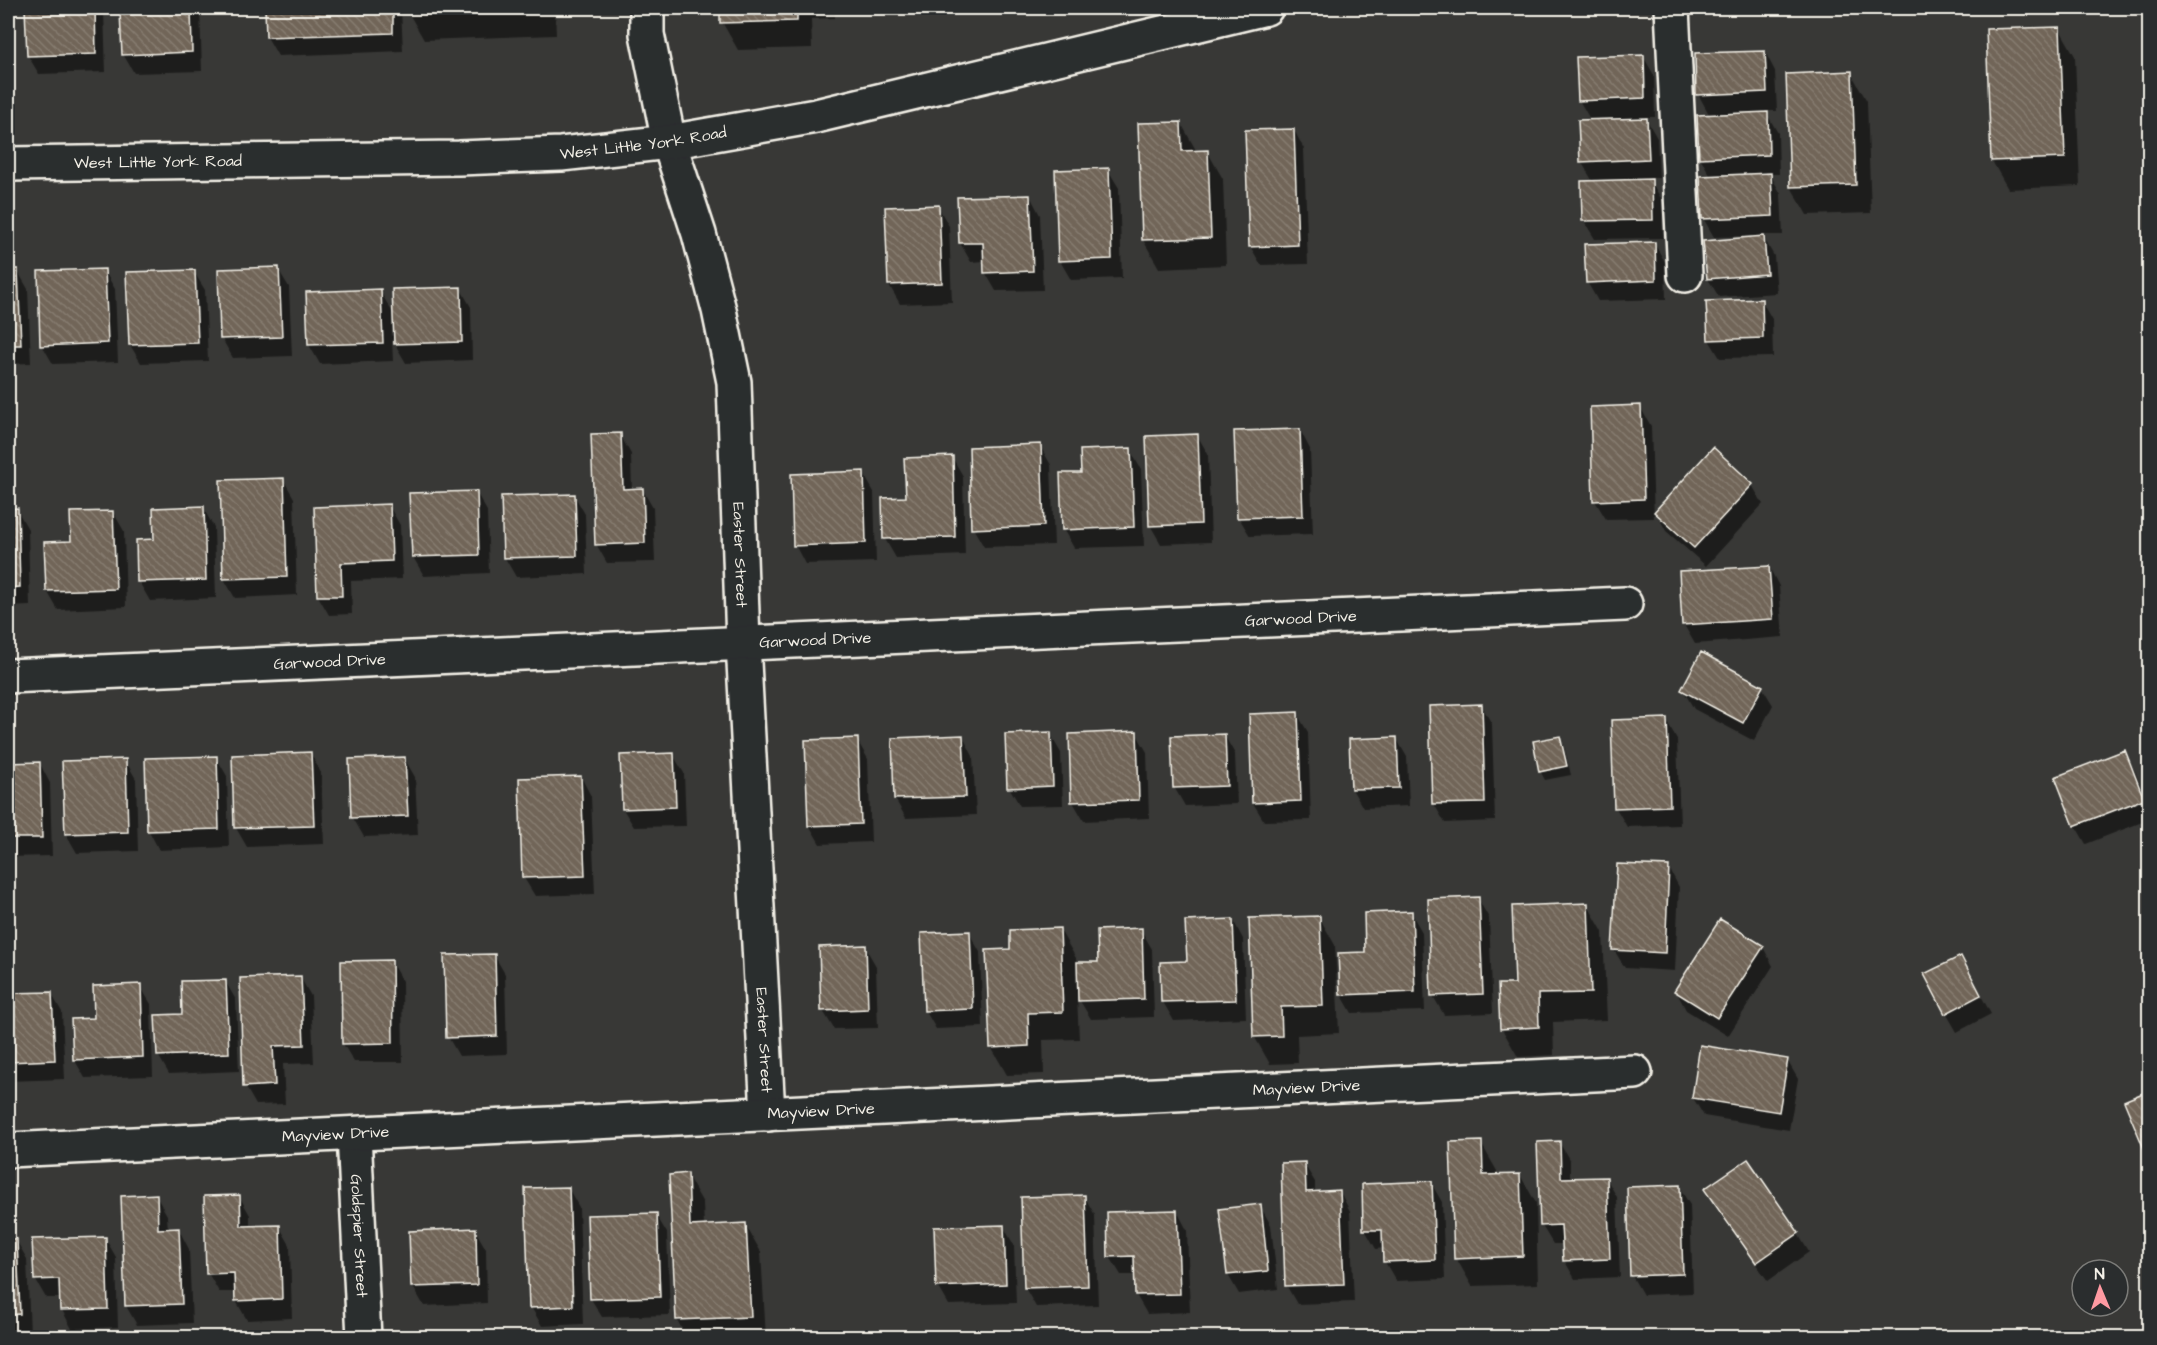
<svg xmlns="http://www.w3.org/2000/svg" width="2157" height="1345" viewBox="0 0 2157 1345" font-family="'Architects Daughter',sans-serif">
<style>
.shadow{fill:#0007}
.building{fill:url(#building-back-hatch);stroke:#f4f1e8;stroke-width:1.5}
.lines{fill:none;stroke-linecap:round;stroke-linejoin:round}
.minor-casing{stroke:#f4f1e8;stroke-width:38}
.minor{stroke:#2a2d2e;stroke-width:33}
.labels{text-anchor:middle;dominant-baseline:central;stroke-width:4.5;stroke-linejoin:round;paint-order:stroke}
.street-label{font-size:16px;fill:#f4f1e8;stroke:#2a2d2e}
</style>
<defs>
<pattern id="building-back-hatch" width="6" height="6" patternUnits="userSpaceOnUse" patternTransform="scale(1.5)"><rect width="6" height="6" fill="#716558"/><path d="M-1 5l2 2M0 0l6 6M5-1l2 2" fill="none" stroke="#867c70"/></pattern>
</defs>
<rect width="100%" height="100%" fill="#383836"/>
<filter id="ink" filterUnits="userSpaceOnUse"><feTurbulence type="fractalNoise" baseFrequency=".0167" numOctaves="2"/><feDisplacementMap in="SourceGraphic" scale="12" xChannelSelector="R" yChannelSelector="G"/><feConvolveMatrix kernelMatrix="1 2 1 2 8 2 1 2 1" color-interpolation-filters="sRGB"/></filter>
<g filter="url(#ink)">
<path class="shadow" d="M27 8H102L104 11 106 72 39 74 28 56Z
M144 8H200L202 71 134 73 123 54 144 13Z
M266 8H401L403 51 278 56 267 37Z
M408 8H555L556 35 424 40 408 12Z
M722 8H835V18L811 19 812 48 738 50 722 22Z
M2059 28 2075 56 2080 186 2008 189 1992 161Z
M1765 52 1775 71 1777 111H1765L1778 133 1779 174H1770L1781 194 1783 235H1762L1774 256 1777 293 1719 297 1708 279 1752 238V236L1714 237 1703 218 1711 177 1700 157 1710 116 1698 94Z
M1643 56 1654 75 1655 117H1645L1657 138 1659 178H1649L1662 200 1663 238 1595 239 1584 221 1593 182 1581 161 1591 121 1579 100Z
M1851 73 1867 101 1871 213 1807 215 1791 187Z
M1181 123 1197 152 1207 151 1223 179 1226 265 1159 268 1143 240Z
M1294 130 1304 149 1308 264 1261 265 1250 246Z
M1108 170 1119 188 1122 278 1071 280 1060 261Z
M1030 196 1040 215 1043 290 996 291 985 272V261L971 262 960 243Z
M938 207 949 226 952 302 900 304 889 285Z
M1654 243 1665 262 1666 299 1598 301 1587 282Z
M278 269 289 287 292 356 233 358 222 339Z
M8 270H17L28 289 31 363 8 364Z
M104 270 115 289 118 362 53 364 42 345Z
M194 272 205 290 208 361 141 363 130 345Z
M460 288 471 307 472 360 406 363 392 339 393 361 320 364 309 345 380 291 394 315Z
M1761 300 1772 319 1773 357 1720 358 1709 340Z
M1640 407 1651 426 1654 518 1606 519 1595 501Z
M1300 430 1310 449 1313 534 1250 536 1239 518Z
M620 435 631 454 632 490 642 489 653 508 655 562 607 563 596 544Z
M1197 435 1208 454 1211 542 1161 544 1150 525Z
M1040 446 1051 465 1054 545 984 547 973 528Z
M1130 450 1141 469 1144 546 1074 548 1063 529Z
M952 457 963 476 965 555 896 558 885 539 907 498Z
M863 473 874 492 876 562 805 564 795 545Z
M283 479 294 498 297 595 235 598 224 579Z
M1752 485 1763 504 1706 566 1666 531 1656 512Z
M476 492 487 511 489 573 424 576 413 557Z
M574 495 585 514 587 574 516 577 505 558 502 498Z
M389 506 400 525 402 579 351 581 352 614 329 615 318 596 315 509Z
M203 508 214 527 216 598 150 601 139 582Z
M8 510H17L28 529 30 606 8 607Z
M113 512 124 531 126 607 58 610 47 591Z
M1769 567 1779 586 1783 637 1695 644 1684 625Z
M1762 687 1773 705 1754 741 1694 709 1683 690Z
M1481 705 1492 724 1495 821 1445 823 1434 804 1430 707Z
M1297 714 1308 732 1311 820 1264 821 1253 803Z
M1666 720 1677 739 1680 825 1627 827 1616 808 1613 722Z
M1136 733 1147 752 1149 818 1084 821 1073 802Z
M1050 734 1061 753 1063 805 1020 806 1009 787Z
M1224 735 1235 754 1237 804 1185 806 1174 787Z
M963 737 973 756 976 815 906 818 895 799 893 739Z
M1559 737 1564 746 1571 775 1545 780 1540 771Z
M1396 738 1407 757 1409 806 1363 808 1352 789Z
M857 740 868 759 871 842 820 844 809 825Z
M2124 752 2135 771 2150 809V819L2086 844 2075 825Z
M311 754 321 773 324 844 247 847 236 828Z
M673 755 684 773 686 826 634 827 623 809Z
M216 757 227 776 229 847 159 850 149 831Z
M404 758 415 777 418 835 364 837 353 818 351 760Z
M125 760 136 779 138 851 77 853 66 834Z
M40 764 50 783 52 856 8 857V765Z
M581 777 591 796 595 894 535 896 524 878Z
M1669 868 1679 887 1675 971 1625 968 1614 950Z
M1478 899 1489 918 1493 1013 1444 1015 1433 996Z
M1587 904 1603 932 1607 1020 1553 1022 1554 1055 1518 1057 1502 1029 1516 985Z
M1411 913 1422 932 1425 1011 1352 1013 1341 994 1367 954Z
M1319 917 1335 945 1339 1033 1297 1035 1298 1063 1270 1064 1254 1036Z
M1233 920 1243 939 1246 1018 1174 1021 1163 1002 1161 963 1188 962Z
M1060 930 1076 958V964L1100 963 1141 930 1152 949 1154 1017 1091 1019 1077 996 1079 1039 1043 1040 1044 1074 1007 1075 991 1047 1012 951Z
M969 933 980 952 983 1027 936 1029 925 1010Z
M865 947 876 966 878 1028 834 1029 823 1011Z
M1763 947 1773 966 1728 1036 1686 1010 1676 991Z
M494 955 505 974 507 1054 459 1056 448 1037Z
M391 962 402 981 403 1062H354L343 1044Z
M300 977 311 996 314 1063 283 1064 285 1104 256 1105 245 1086Z
M1971 977 1991 1014 1957 1032 1946 1013Z
M225 981 236 1000 239 1071 169 1074 158 1055 184 1016Z
M140 986 151 1004 153 1076 85 1078 74 1059 95 1020Z
M51 993 62 1012 65 1079 8 1081V1025H11Z
M1787 1060 1798 1079 1789 1130 1704 1116 1693 1098Z
M1559 1142 1570 1161V1179L1606 1178 1617 1197 1620 1277 1575 1279 1564 1260V1244H1553L1542 1226Z
M1481 1143 1497 1171V1176L1520 1175 1536 1203 1538 1284 1472 1286 1456 1258Z
M1747 1161 1798 1234 1809 1252 1768 1281 1716 1208 1706 1189Z
M1304 1164 1315 1182V1193L1340 1192 1350 1211 1354 1302 1297 1304 1286 1285Z
M687 1175 703 1203 704 1227 745 1224 761 1252 766 1338H687L677 1320 670 1176Z
M1431 1183 1442 1202 1445 1279 1396 1281 1385 1262 1384 1248 1376 1249 1365 1230Z
M1679 1187 1690 1205 1693 1293 1643 1295 1632 1276Z
M568 1188 579 1207 583 1324 542 1326 531 1307Z
M156 1196 167 1215 168 1230H179L189 1249 192 1323 137 1325 126 1306Z
M239 1196 250 1215V1227L279 1226 290 1245 292 1318 247 1320 236 1301V1292H219L208 1273Z
M1084 1196 1095 1215 1098 1305 1036 1307 1025 1288Z
M1260 1206 1271 1225 1278 1289 1239 1294 1228 1275 1221 1210Z
M1177 1211 1187 1230 1190 1312 1147 1314 1136 1295V1275H1121L1110 1257Z
M656 1215 667 1233 670 1315 602 1317 591 1299Z
M1003 1226 1014 1245 1016 1303 949 1305 938 1286Z
M475 1230 486 1249 487 1303 424 1306 413 1287Z
M105 1238 116 1257 118 1327 72 1329 62 1310 61 1298H46L35 1279Z
M8 1240H16L27 1259 30 1333 8 1334Z"/>
<path class="building" d="M25 8H95L96 54 27 56Z
M142 8H191L192 52 122 55 120 12 143 11Z
M265 8H393V33L266 37Z
M406 8H531L407 12Z
M720 8H797V21L720 23Z
M2060 27 2065 158 1991 161 1986 29Z
M1765 51 1767 92 1696 95 1695 53Z
M1644 55 1645 98 1578 101 1576 57Z
M1852 71 1856 185 1790 187 1786 74Z
M1768 112 1769 155 1699 158 1697 115Z
M1647 118 1649 159 1580 162 1578 120Z
M1181 122 1182 151 1208 150 1211 238 1142 240 1138 123Z
M1294 129 1298 245 1249 247 1245 130Z
M1109 168 1112 259 1058 261 1055 170Z
M1771 173 1773 216 1702 219 1700 176Z
M1652 179 1653 220 1582 221 1581 181Z
M1030 195 1033 271 984 273 983 243H959L957 197Z
M939 205 942 283 888 285 885 207Z
M1764 236 1767 274 1707 279 1703 241Z
M1655 242 1656 280 1586 283 1584 244Z
M279 267 282 337 220 339 218 269Z
M8 269H18L21 345H8Z
M105 269 108 343 40 346 38 271Z
M195 270 198 343 129 345 126 272Z
M461 287 462 342 394 344 392 289Z
M381 289 383 343 308 345 306 292Z
M1762 299 1763 338 1708 340 1706 301Z
M1641 405 1644 499 1593 501 1590 407Z
M1300 429 1303 516 1237 518 1234 431Z
M621 433 623 489 643 488 645 543 595 545 591 434Z
M1198 434 1201 524 1149 526 1146 436Z
M1041 444 1044 526 971 529 969 447Z
M1713 447 1753 484 1694 548 1654 512Z
M1131 448 1134 527 1062 530 1060 473H1081L1080 450Z
M953 456 955 537 883 539 882 498 906 497 904 458Z
M864 471 866 543 793 546 791 474Z
M284 478 287 577 223 579 220 480Z
M477 491 479 555 412 557 409 493Z
M575 494 577 556 503 558 501 496Z
M390 504 392 561 341 563 342 596H317L314 507Z
M204 506 206 580 137 582 136 540 154 539 153 508Z
M18 508 20 587 8 588V509Z
M113 511 116 589 46 591 44 542 71 541 70 512Z
M1769 566 1773 619 1682 625 1679 571Z
M1701 652 1763 686 1743 723 1681 690Z
M1482 704 1485 803 1432 804 1429 706Z
M1298 712 1301 801 1252 803 1249 714Z
M1667 718 1670 806 1614 808 1611 720Z
M1137 731 1139 800 1071 802 1069 734Z
M1051 732 1053 786 1007 788 1005 734Z
M1225 734 1227 786 1173 788 1171 736Z
M963 735 966 797 894 799 892 738Z
M1560 736 1567 766 1539 772 1533 741Z
M1397 737 1399 788 1351 789 1349 739Z
M858 738 861 824 808 826 805 740Z
M2125 750 2144 799 2074 826 2055 777Z
M311 752 314 826 234 828 232 755Z
M674 753 676 807 622 809 620 755Z
M217 756 219 829 147 831 145 758Z
M405 757 408 816 351 818 349 759Z
M126 759 128 832 65 834 62 761Z
M40 762 42 838H8V763Z
M581 776 585 876 522 878 519 778Z
M1617 864 1669 866 1665 953 1612 950Z
M1479 897 1483 994 1431 996 1428 899Z
M1588 903 1591 993 1538 994 1539 1027 1500 1029 1498 984H1515L1512 906Z
M1412 911 1415 992 1340 995 1338 953 1365 952 1364 913Z
M1320 916 1323 1006 1281 1007 1282 1036 1253 1037 1249 918Z
M1233 919 1236 1000 1161 1002 1160 962 1187 961 1185 921Z
M1720 919 1764 946 1717 1018 1674 991Z
M1060 928 1063 1012 1028 1013 1029 1046 990 1048 986 950 1010 949V930Z
M1142 928 1144 999 1078 1001 1077 962H1098L1097 930Z
M970 931 973 1009 924 1011 921 933Z
M866 945 868 1009 821 1011 819 947Z
M495 954 497 1036 446 1038 444 955Z
M1961 956 1981 995 1945 1014 1924 974Z
M392 960 393 1043 342 1044 341 961Z
M301 976 304 1045 273 1046 275 1085 243 1087 240 978Z
M226 980 229 1053 157 1056 155 1015 182 1014 181 981Z
M141 984 143 1057 73 1060 71 1019 94 1018 93 986Z
M52 992 55 1060 8 1062V1023H10L9 993Z
M1700 1045 1788 1059 1779 1112 1692 1098Z
M2150 1090V1163L2124 1101Z
M1482 1141 1483 1175 1520 1174 1523 1256 1454 1259 1450 1142Z
M1560 1141 1561 1178 1607 1177 1610 1259 1563 1261 1561 1225 1540 1226 1537 1142Z
M1748 1159 1799 1233 1756 1263 1704 1189Z
M1305 1162 1306 1192 1340 1190 1344 1284 1285 1286 1281 1163Z
M688 1173 690 1226 746 1223 751 1317 676 1320 669 1175Z
M1432 1181 1435 1260 1383 1262 1382 1230H1363L1362 1184Z
M1680 1185 1683 1274 1630 1276 1627 1187Z
M569 1187 573 1306 529 1308 525 1188Z
M157 1194 158 1229 179 1228 182 1304 125 1306 121 1196Z
M240 1195 241 1226 280 1225 282 1299 235 1301 234 1273 206 1274 204 1196Z
M1085 1195 1088 1286 1024 1288 1021 1197Z
M1261 1204 1268 1271 1227 1275 1219 1209Z
M1177 1210 1180 1294 1135 1295 1134 1256 1108 1257 1107 1212Z
M657 1213 660 1297 590 1299 587 1215Z
M1004 1225 1006 1284 936 1287 934 1227Z
M476 1228 477 1285 411 1287 409 1231Z
M106 1237 108 1309 60 1310 59 1279 34 1280 32 1239Z
M8 1239H17L20 1314 8 1315Z"/>
<g class="lines">
<g class="minor-casing">
<g id="minor">
<path id="s1" d="M647 8V34L669 142 699 234 719 310 734 382 743 643 768 1114"/>
<path d="M1672 8 1685 275"/>
<path id="s2" d="M8 164 459 158 561 154 669 142 816 116 1266 8"/>
<path id="s3" d="M8 676 1625 604"/>
<path id="s4" d="M354 1134 364 1338"/>
<path id="s5" d="M8 1150 1635 1072"/>
</g>
</g>
<use href="#minor" class="minor"/>
</g>
</g>
<g class="labels">
<g class="street-label">
<text stroke="none"><textPath href="#s2" startOffset="636">West Little York Road</textPath></text>
<text stroke="none"><textPath href="#s2" startOffset="150">West Little York Road</textPath></text>
<text stroke="none"><textPath href="#s1" startOffset="558">Easter Street</textPath></text>
<text stroke="none"><textPath href="#s3" startOffset="1294">Garwood Drive</textPath></text>
<text stroke="none"><textPath href="#s3" startOffset="808">Garwood Drive</textPath></text>
<text stroke="none"><textPath href="#s3" startOffset="322">Garwood Drive</textPath></text>
<text stroke="none"><textPath href="#s1" startOffset="1044">Easter Street</textPath></text>
<text stroke="none"><textPath href="#s5" startOffset="1300">Mayview Drive</textPath></text>
<text stroke="none"><textPath href="#s5" startOffset="814">Mayview Drive</textPath></text>
<text stroke="none"><textPath href="#s5" startOffset="328">Mayview Drive</textPath></text>
<text stroke="none"><textPath href="#s4" startOffset="102">Goldspier Street</textPath></text>
</g>
</g>
<rect width="2157" height="1345" fill="none" stroke="#2a2d2e" stroke-width="30"/>
<rect x="15" y="15" width="2127" height="1315" fill="none" stroke="#f4f1e8" stroke-width="2" filter="url(#ink)"/>
<g transform="translate(2100 1288) rotate(358)"><circle r="28" fill="#2a2d2e" stroke="#7b7b78" stroke-width="1.5"/>
<path d="M0-4.5L10 22L0 15L-10 22Z" fill="#ff9aa2"/>
<text y="-9" font-size="16" font-weight="bold" text-anchor="middle" fill="#f4f1e8">N</text>
</g>
</svg>
